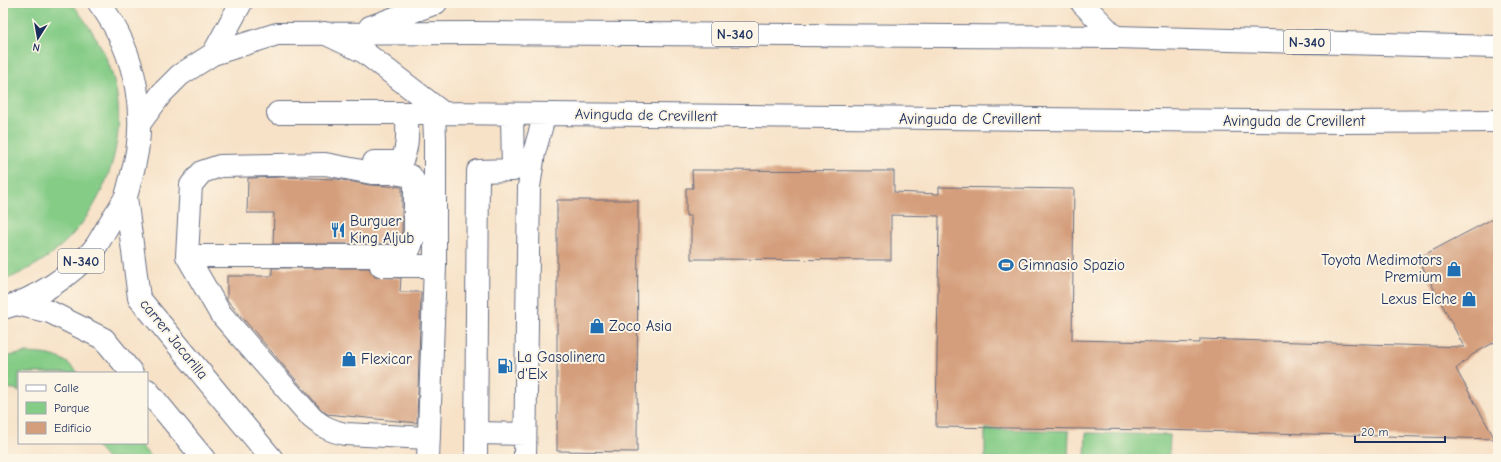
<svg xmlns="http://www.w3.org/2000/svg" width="1501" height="462" viewBox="0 0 1501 462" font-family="'Comic Neue',sans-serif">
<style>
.green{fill:#85cc87;stroke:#507e72}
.building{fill:#d49e7c}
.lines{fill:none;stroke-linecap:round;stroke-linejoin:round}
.minor-casing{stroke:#686e83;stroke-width:24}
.highway-casing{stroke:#686e83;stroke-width:24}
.minor{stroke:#fff;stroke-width:22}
.highway{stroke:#fff;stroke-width:22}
.labels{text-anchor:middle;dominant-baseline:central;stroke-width:4;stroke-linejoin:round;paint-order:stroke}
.shield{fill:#fcf5e5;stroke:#5e6a86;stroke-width:1}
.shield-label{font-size:14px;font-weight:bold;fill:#1b2f5e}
.street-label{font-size:15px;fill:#1b2f5e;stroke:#fcf5e5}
.poi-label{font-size:15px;fill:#1b2f5e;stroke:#fcf5e5;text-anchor:start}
</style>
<rect width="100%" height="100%" fill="#fcf5e5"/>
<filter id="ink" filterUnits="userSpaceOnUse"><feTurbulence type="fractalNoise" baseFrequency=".025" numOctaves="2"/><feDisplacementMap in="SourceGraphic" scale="8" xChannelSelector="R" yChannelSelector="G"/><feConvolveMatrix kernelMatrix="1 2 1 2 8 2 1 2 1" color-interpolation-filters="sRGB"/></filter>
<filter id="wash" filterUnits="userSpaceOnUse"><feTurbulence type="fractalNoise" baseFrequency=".012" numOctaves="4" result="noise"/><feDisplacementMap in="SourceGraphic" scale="16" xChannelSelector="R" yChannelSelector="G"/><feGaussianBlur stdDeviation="0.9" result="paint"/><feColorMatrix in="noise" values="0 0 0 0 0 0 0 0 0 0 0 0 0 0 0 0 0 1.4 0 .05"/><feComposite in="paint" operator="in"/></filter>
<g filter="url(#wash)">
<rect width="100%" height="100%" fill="#f7e2c8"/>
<path class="green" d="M3 3H72C87 23 100 41 109 65 138 140 98 233 28 269 20 273 12 278 3 280Z
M26 353C49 354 63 355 78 373H19V392L15 389 3 388V357Z
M985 429 1069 431 1068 459H985Z
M1086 433 1170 435 1169 459H1085Z
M94 443H139L152 459H107Z"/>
<g id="blocks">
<path class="building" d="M692 170 894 171V192L939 194V187L1074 189 1072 340 1200 343V339L1464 347 1418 258 1498 216V340L1472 355 1456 369 1495 439 1161 430 936 427 939 216 891 215V260L691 259V216H686V188H693Z
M284 177 337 179 370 185 402 187V231L400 240 393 244H273L274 213H247L248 178Z
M557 200H638L637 452 557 451Z
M272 268H369L375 277 401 278 400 292H421L417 423 327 414 321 409 227 300V276H272Z"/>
</g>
</g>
<g filter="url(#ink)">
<use href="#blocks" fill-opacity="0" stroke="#686e83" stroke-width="1"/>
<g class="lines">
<g class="minor-casing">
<path id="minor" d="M1082 3 1115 37
M324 33 364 52 443 113 1342 122 1498 121
M278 113H443
M434 113 435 139V266
M374 162H401C409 147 407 130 407 113
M126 197 139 298 272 459
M187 256H397L410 248 415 233V183L411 176 394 173H372L325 164 220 166 202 172 191 185 187 256 220 313 312 418C323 427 331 431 345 434L429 438
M381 266H435L428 459
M17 304 50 312 104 339 132 373
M147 390 204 459
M476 433 525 434
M476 459 478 171 513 170 512 114
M525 459 529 187 534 153 545 114"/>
</g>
<g class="highway-casing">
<path id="highway" d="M370 27 436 3
M213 54 241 3
M140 123 162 93 180 75 213 54 277 34 471 33 1115 37 1498 47
M3 308C35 300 72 275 93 250 99 243 103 234 108 226 113 217 120 208 125 198 128 192 129 184 131 178 149 118 137 53 99 3"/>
</g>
<use href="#minor" class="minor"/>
<use href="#highway" class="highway"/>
</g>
</g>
<defs>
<g id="restaurant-bare" transform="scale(1.2)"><path d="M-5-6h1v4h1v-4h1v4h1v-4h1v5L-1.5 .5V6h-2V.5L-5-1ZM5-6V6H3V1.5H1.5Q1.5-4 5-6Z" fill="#1f6fb2" stroke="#fcf5e5" stroke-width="2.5" paint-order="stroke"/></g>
<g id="stadium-bare" transform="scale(1.2)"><path d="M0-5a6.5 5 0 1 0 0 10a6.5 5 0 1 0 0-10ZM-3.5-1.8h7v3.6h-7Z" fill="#1f6fb2" stroke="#fcf5e5" stroke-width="2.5" paint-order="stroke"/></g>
<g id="shop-bare" transform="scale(1.2)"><path d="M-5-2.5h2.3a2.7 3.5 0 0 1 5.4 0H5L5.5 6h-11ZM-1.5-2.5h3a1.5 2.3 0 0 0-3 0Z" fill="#1f6fb2" stroke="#fcf5e5" stroke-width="2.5" paint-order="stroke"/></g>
<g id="fuel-bare" transform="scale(1.2)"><path d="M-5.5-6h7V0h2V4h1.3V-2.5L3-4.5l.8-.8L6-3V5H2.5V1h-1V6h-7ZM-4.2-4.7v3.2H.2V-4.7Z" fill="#1f6fb2" stroke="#fcf5e5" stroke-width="2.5" paint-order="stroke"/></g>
</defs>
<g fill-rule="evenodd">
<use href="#restaurant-bare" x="338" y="230"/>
<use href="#stadium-bare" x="1006" y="265"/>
<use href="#shop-bare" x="1454" y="269"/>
<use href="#shop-bare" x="1469" y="299"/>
<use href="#shop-bare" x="597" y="326"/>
<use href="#shop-bare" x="349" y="359"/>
<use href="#fuel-bare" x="505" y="366"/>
</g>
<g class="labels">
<g class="shield">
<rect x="712" y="22" width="46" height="24" rx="3"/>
<rect x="1284" y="30" width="46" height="24" rx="3"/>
<rect x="58" y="249" width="46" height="24" rx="3"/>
</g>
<g class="shield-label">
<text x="735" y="34">N-340</text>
<text x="1307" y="42">N-340</text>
<text x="81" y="261">N-340</text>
</g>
<g class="street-label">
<text transform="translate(646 115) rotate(1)">Avinguda de Crevillent</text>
<text x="970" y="119">Avinguda de Crevillent</text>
<text x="1294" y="121">Avinguda de Crevillent</text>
<text transform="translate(174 339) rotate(51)">carrer Jacarilla</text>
</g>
<g class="poi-label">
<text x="350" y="221">Burguer<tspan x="350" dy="17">King Aljub</tspan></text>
<text x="1442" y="260" text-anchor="end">Toyota Medimotors<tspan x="1442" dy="17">Premium</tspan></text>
<text x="1018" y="265">Gimnasio Spazio</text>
<text x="1457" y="299" text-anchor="end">Lexus Elche</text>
<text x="609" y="326">Zoco Asia</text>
<text x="517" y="357">La Gasolinera<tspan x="517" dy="17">d'Elx</tspan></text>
<text x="361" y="359">Flexicar</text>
</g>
</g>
<rect width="1501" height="462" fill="none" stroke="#fcf5e5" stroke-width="16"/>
<rect x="18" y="372" width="130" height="72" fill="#fcf5e5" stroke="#a2a6af"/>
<rect x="26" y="385" width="20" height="6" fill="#ffffff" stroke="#a2a6af"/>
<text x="54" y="392" font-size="12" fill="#1b2f5e">Calle</text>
<rect x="26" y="402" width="20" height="12" fill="#85cc87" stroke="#a2a6af"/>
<text x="54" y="412" font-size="12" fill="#1b2f5e">Parque</text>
<rect x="26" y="422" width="20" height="12" fill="#d49e7c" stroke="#a2a6af"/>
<text x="54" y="432" font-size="12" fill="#1b2f5e">Edificio</text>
<g transform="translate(38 38) rotate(191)" stroke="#fcf5e5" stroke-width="3" paint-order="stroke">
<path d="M0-3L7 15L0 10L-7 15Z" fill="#1b2f5e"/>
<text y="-6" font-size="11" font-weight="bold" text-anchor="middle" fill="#1b2f5e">N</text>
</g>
<path d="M1355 436v6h90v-6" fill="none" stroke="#1b2f5e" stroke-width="2"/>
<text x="1361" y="436" font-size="12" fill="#1b2f5e" stroke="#fcf5e5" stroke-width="3" paint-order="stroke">20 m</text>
</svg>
